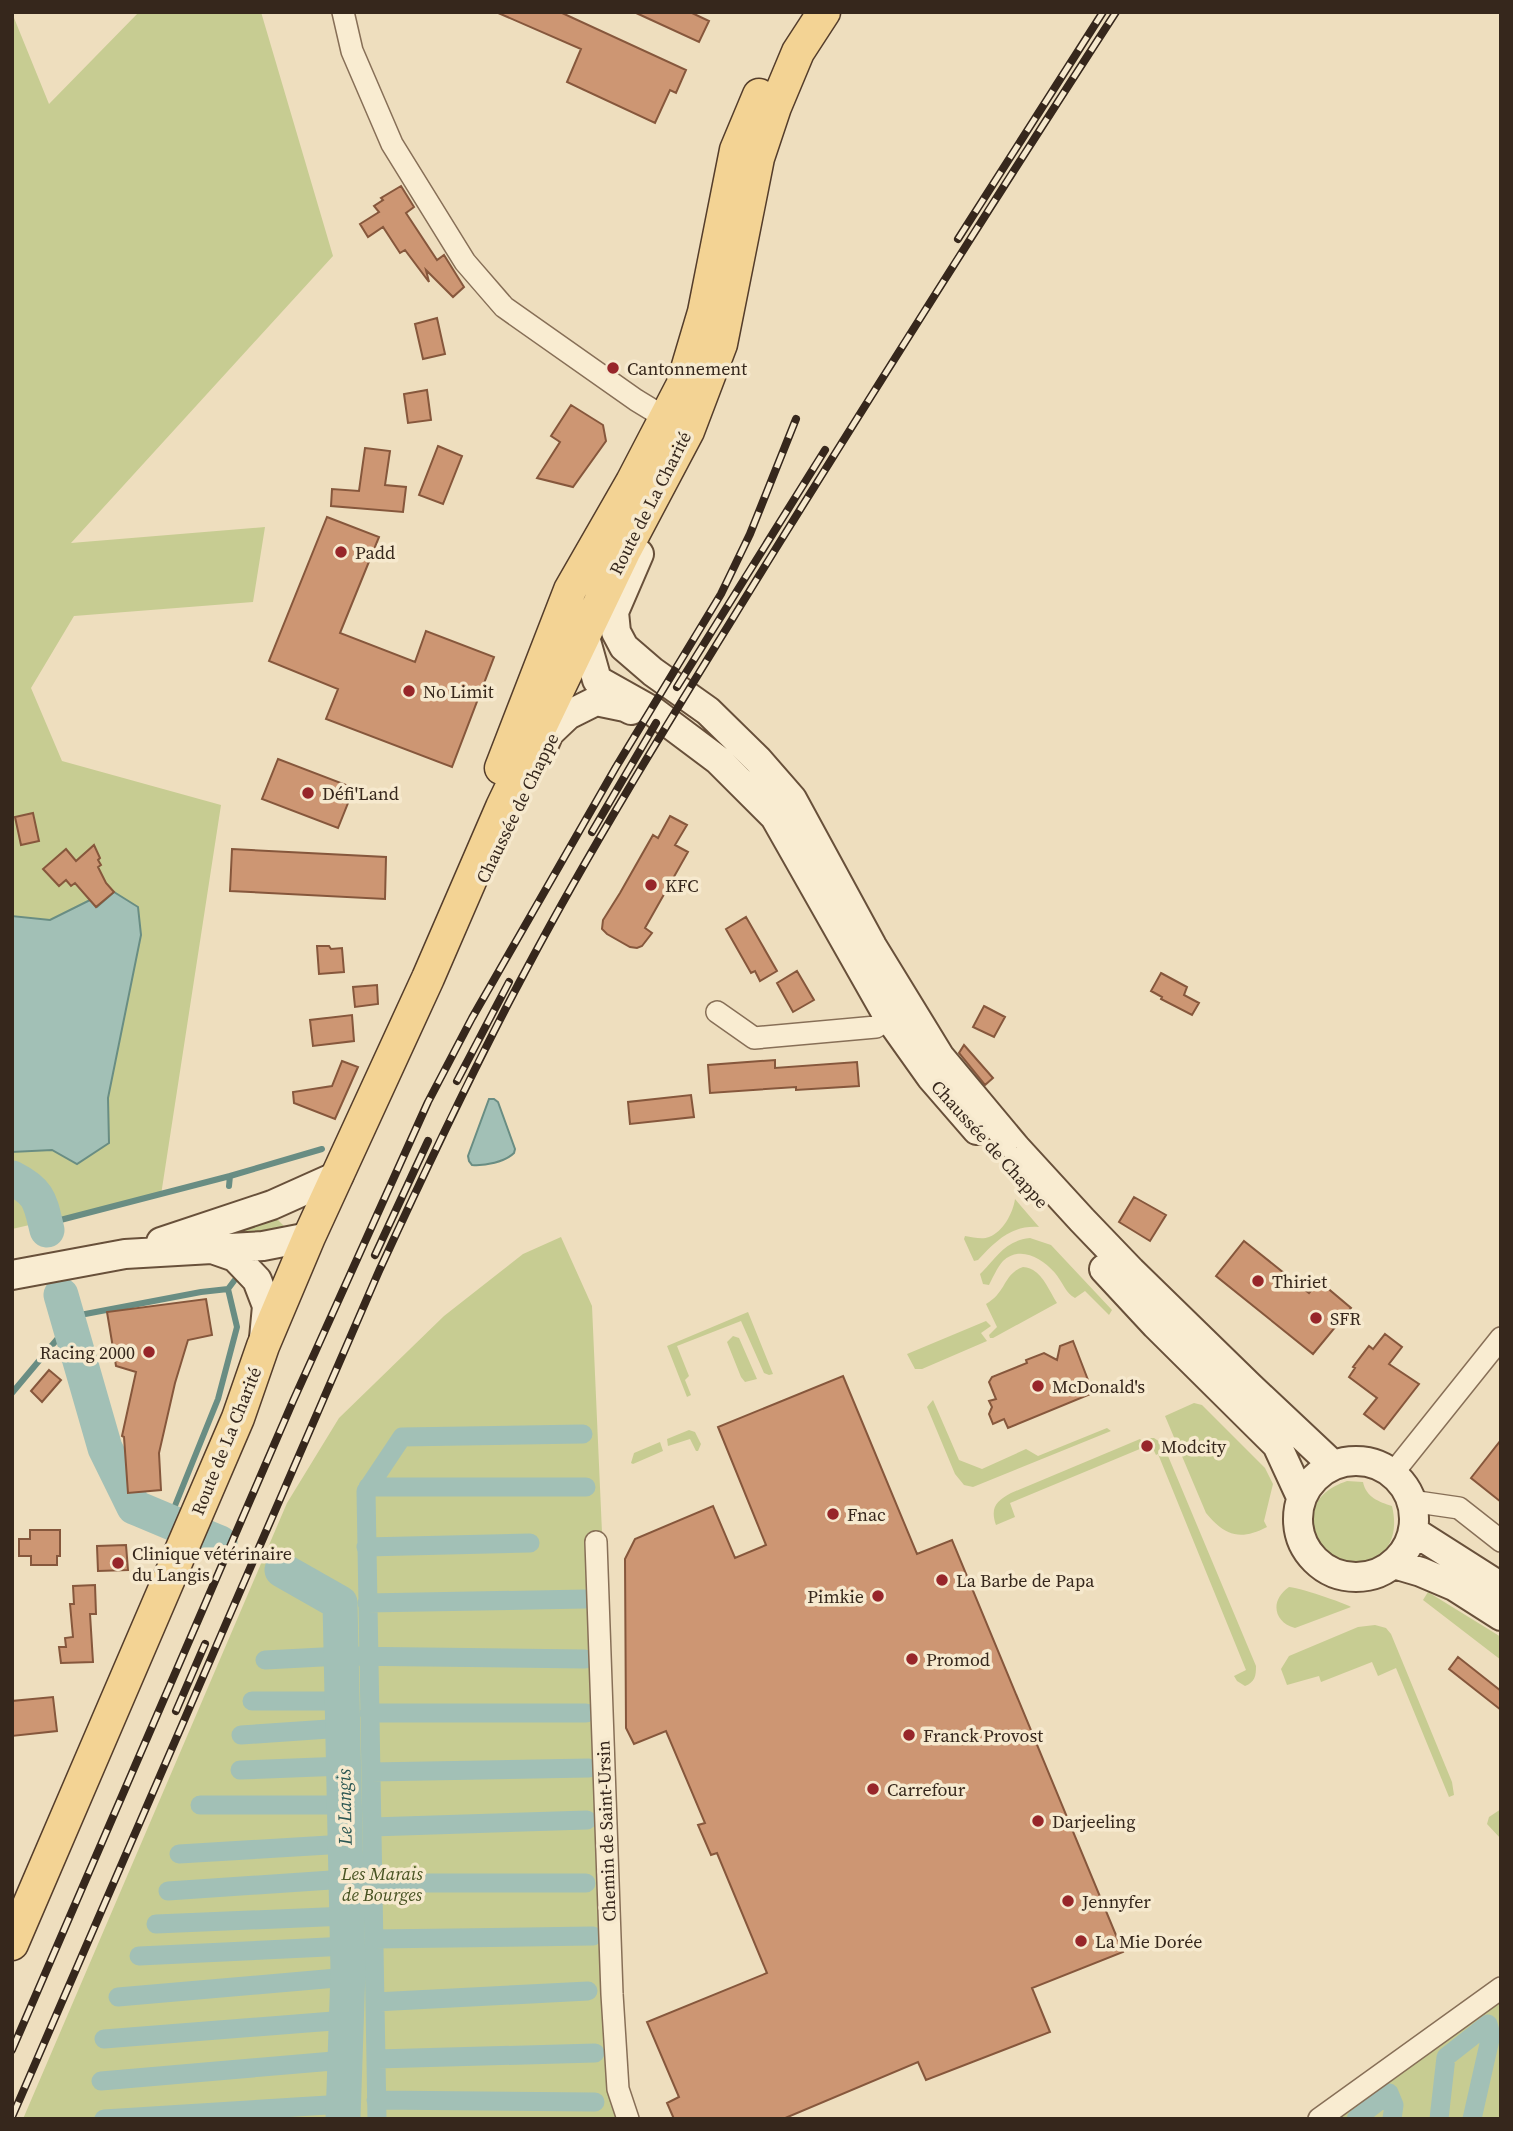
<svg xmlns="http://www.w3.org/2000/svg" width="1513" height="2131" viewBox="0 0 1513 2131" font-family="'Source Serif 4',serif">
<style>
.green{fill:#c7cc92}
.water{fill:#a2c0b6;stroke:#698d83;stroke-width:2}
.lines{fill:none;stroke-linecap:round;stroke-linejoin:round}
.stream{stroke:#698d83;stroke-width:6}
.canal{stroke:#a2c0b6;stroke-width:19}
.river{stroke:#a2c0b6;stroke-width:35}
.building{fill:#cd9673;stroke:#86573c;stroke-width:2}
.minor-casing{stroke:#876f57;stroke-width:24}
.secondary-casing{stroke:#68503a;stroke-width:32}
.primary-casing{stroke:#543d2b;stroke-width:35}
.minor{stroke:#f9ecd1;stroke-width:21}
.secondary{stroke:#f9ecd1;stroke-width:28}
.primary{stroke:#f3d394;stroke-width:32}
.rail-casing{stroke:#36271c;stroke-width:8}
.rail{stroke:#f6e9ce;stroke-width:5;stroke-dasharray:16;stroke-linecap:butt}
.poi-dot{fill:#97262a;stroke:#f6e9ce;stroke-width:2.5}
.labels{text-anchor:middle;dominant-baseline:central;stroke-width:7;stroke-linejoin:round;paint-order:stroke}
.poi-label{font-size:18px;fill:#36271c;stroke:#f6e9ce;text-anchor:start}
.street-label{font-size:18px;fill:#36271c;stroke:#f6e9ce}
.park-label{font-size:18px;font-style:italic;fill:#485322;stroke:#f6e9ce}
.water-label{font-size:19px;font-style:italic;fill:#2a5652;stroke:#f6e9ce}
</style>
<rect width="100%" height="100%" fill="#eedebe"/>
<path class="green" d="M139 12H261L333 256 71 543 265 527 253 602 74 616 31 688 62 761 221 805 161 1195 12 1229V13L49 104Z
M1015 1199 1039 1227C1011 1225 996 1241 978 1260L974 1261 964 1239 965 1236C973 1237 982 1240 989 1237 1003 1232 1013 1213 1015 1199Z
M270 1217 278 1220 284 1226 282 1235H228L229 1224Z
M561 1237 592 1306 627 2099 634 2119H23L287 1503 339 1418 444 1316 523 1254Z
M1030 1238 1051 1245 1112 1310 1109 1315 1085 1291 1075 1298C1066 1294 1062 1281 1055 1273 1042 1258 1020 1245 1003 1261 997 1268 993 1277 989 1285L983 1284 980 1274C997 1258 1004 1241 1030 1238Z
M1023 1267C1041 1268 1048 1289 1057 1303L993 1338H990L989 1335 997 1327 986 1304C1007 1292 1003 1274 1023 1267Z
M748 1312 773 1374 769 1375 764 1373 741 1321 677 1346 689 1376 685 1380 691 1395 687 1397 667 1346Z
M986 1321 991 1326 981 1333 987 1341 922 1369H915L907 1354Z
M733 1336 739 1338 757 1379 745 1382 741 1377 727 1342Z
M933 1400 959 1460 982 1469 1026 1449 1038 1456 1107 1428 1111 1431 973 1487 964 1485 955 1474 927 1407Z
M1194 1403 1202 1405 1265 1468 1273 1484 1264 1521 1267 1527C1240 1541 1225 1536 1206 1513L1165 1416Z
M689 1430 695 1432 701 1444 698 1451H696L690 1439 668 1446 667 1439Z
M1148 1438H1154L1163 1444 1256 1666C1256 1676 1255 1682 1245 1686L1237 1681 1234 1676 1246 1670 1158 1454 1156 1455Z
M1140 1439 1147 1446 1010 1503 1015 1517 996 1525C990 1508 996 1501 1011 1493Z
M660 1442 663 1451 633 1464 631 1463 634 1453Z
M1347 1481 1363 1482C1366 1497 1379 1502 1392 1506 1411 1586 1295 1577 1313 1513 1318 1495 1330 1487 1347 1481Z
M1289 1587C1297 1587 1345 1603 1351 1607L1295 1628C1273 1622 1270 1600 1289 1587Z
M1428 1592 1501 1637V1660L1423 1600Z
M1375 1625 1386 1628 1391 1634 1452 1782 1454 1795 1449 1797 1396 1668 1378 1676 1372 1662 1321 1682 1319 1676 1287 1685 1281 1669 1289 1656 1358 1627Z
M1501 1809V1839L1487 1824 1489 1817Z
M1501 1988V2119H1319Z"/>
<path class="water" d="M114 892 138 907 141 935 108 1098 109 1143 77 1164 52 1150 12 1152V916L50 920 90 900 97 907Z
M489 1099H494L498 1102 515 1149 514 1153C505 1162 485 1166 472 1165L469 1161 468 1156Z"/>
<g class="lines">
<path class="stream" d="M230 1176 322 1149
M45 1224 230 1176 229 1186
M12 1393 69 1325 80 1315 201 1292 228 1289
M168 1523 218 1399 237 1327 228 1289 234 1281"/>
<path class="canal" d="M368 1487H586
M366 1547 530 1543
M367 1603 585 1599
M265 1660 341 1656 585 1659
M252 1701H342
M369 1713H586
M241 1735 343 1728
M240 1770 344 1766
M371 1772 589 1768
M200 1805H344
M372 1827 587 1820
M179 1854 345 1844
M373 1883H586
M168 1891 346 1879
M156 1924 347 1916
M374 1939 593 1936
M139 1956 348 1946
M118 1997 348 1977
M375 2002 588 1991
M104 2039 346 2020
M377 2059 595 2053
M101 2081 345 2060
M376 2100 595 2102
M104 2119 344 2104
M377 2119 366 1491 402 1437 583 1434
M1356 2119 1389 2093 1394 2105 1392 2119
M1439 2119 1446 2057 1488 2024 1491 2035 1472 2119"/>
<path class="river" d="M12 1178C40 1192 40 1201 47 1230
M61 1295 105 1448 134 1507 220 1543
M282 1570 340 1603 348 1971 343 2119"/>
</g>
<path class="building" d="M496 12H560L686 70 676 93 670 90 655 123 567 82 581 49Z
M634 12H690L709 21 699 42Z
M401 186 414 207 406 213 437 260 444 255 464 287 453 297 426 270 429 282 405 250 400 253 383 227 368 237 360 224 379 212 374 206 383 200 381 198Z
M437 318 445 354 423 359 415 324Z
M427 390 431 420 408 423 404 394Z
M571 405 603 425 606 441 573 487 537 478 560 442 551 436Z
M438 446 462 456 443 504 419 495Z
M365 448 390 451 385 485 406 487 403 512 331 506 332 489 359 491Z
M327 517 379 537 340 633 415 662 426 631 494 657 452 767 326 719 338 689 269 661Z
M278 759 354 788 338 828 262 799Z
M33 813 39 841 21 845 15 817Z
M670 816 687 825 675 845 688 852 645 928 652 933 642 946 637 948 630 947 607 934 602 929 603 920 620 893 653 835 658 838Z
M94 845 100 858 98 860 101 865 98 867 106 883 114 892 96 907 75 883 71 886 66 880 59 886 43 869 66 849 76 861Z
M232 849 386 857 385 899 230 891Z
M746 917 777 971 760 981 755 971 751 973 726 929Z
M317 946H329L331 949 342 948 344 972 319 974Z
M797 971 814 1000 793 1012 777 983Z
M1161 973 1187 987 1184 995 1199 1003 1192 1015 1161 999 1162 997 1151 991Z
M377 985 378 1004 355 1007 353 987Z
M984 1006 1005 1017 994 1037 973 1027Z
M352 1015 354 1041 313 1046 310 1020Z
M964 1045 993 1078 985 1085 959 1053Z
M775 1060V1068L857 1062 859 1086 796 1090V1087L710 1093 708 1065Z
M342 1061 358 1067 335 1119 294 1103 293 1092 332 1086Z
M691 1095 694 1117 630 1124 628 1102Z
M1134 1197 1166 1215 1150 1241 1119 1222Z
M1244 1241 1309 1293 1319 1281 1351 1308 1313 1354 1216 1276Z
M206 1299 212 1335 188 1340 175 1383 159 1453 161 1490 128 1493 124 1437 122 1436 136 1372 116 1366 107 1312Z
M1385 1334 1402 1347 1389 1364 1419 1384 1384 1429 1364 1414 1377 1398 1349 1377 1355 1368 1353 1367 1369 1346 1373 1349Z
M1073 1341 1093 1393 1008 1428 1004 1419 993 1424 989 1414 992 1407 989 1401 996 1399 989 1382 992 1377 1027 1363 1026 1360 1044 1353 1057 1360 1060 1346Z
M49 1370 61 1380 42 1402 31 1391Z
M843 1376 917 1554 952 1540 1123 1952 1032 1988 1050 2032 926 2080 918 2062 783 2119H674L667 2103 679 2097 647 2022 767 1973 717 1853 711 1855 698 1825 705 1823 666 1731 634 1744 626 1728 625 1559 635 1539 713 1506 735 1558 766 1545 718 1427Z
M1501 1440V1502L1471 1478Z
M30 1530H60V1556H57V1565H31V1556H19V1539H30Z
M126 1545 128 1570 98 1571 97 1546Z
M95 1585 96 1614H90L93 1662 61 1663 59 1647H66L65 1638 73 1637 70 1604H74L73 1586Z
M1458 1657 1501 1691V1710L1449 1669Z
M53 1697 57 1731 12 1736V1701Z"/>
<g class="lines">
<g class="minor-casing">
<path id="minor" d="M343 12 352 51 392 144 465 262 504 307 636 400 677 425
M717 1012 754 1038 876 1027 889 1018
M1393 1473 1501 1338
M1411 1501 1459 1508 1501 1541
M596 1542 612 1994 618 2089 628 2119
M1319 2119 1501 1988"/>
</g>
<g class="secondary-casing">
<path id="secondary" d="M639 554 614 612 616 632 624 647 653 672 708 711 758 760 792 799 872 946 940 1057 1016 1148 1082 1220 1131 1271 1249 1386 1333 1465
M581 623 597 680 654 712 718 760 775 817 889 1018 931 1077 977 1130
M540 754 549 733 568 715 596 701 625 707 631 710
M161 1242 272 1205 339 1175
M212 1249 235 1257 257 1280 267 1306 264 1338
M1104 1269 1156 1325 1277 1445 1301 1497
M12 1275 125 1254 263 1246 309 1237
M1298 1519a58 58 0 1 1 116 0a58 58 0 1 1-116 0Z
M1413 1531 1501 1587
M1394 1564 1421 1572 1454 1586 1501 1616"/>
</g>
<g class="primary-casing">
<path id="primary" d="M501 768 570 590 632 482 682 386 704 312 736 150 759 95
M12 1944 238 1418 263 1346 309 1237 428 978 502 807 624 552 688 431 721 344 758 158 775 107 798 52 824 12"/>
</g>
<use href="#minor" class="minor"/>
<use href="#secondary" class="secondary"/>
<use href="#primary" class="primary"/>
<g class="rail-casing">
<path id="rail" d="M958 239 1103 12
M677 687 825 450
M592 832 656 723
M457 1081 509 982
M375 1255 428 1141
M176 1711 205 1644
M12 2050 293 1401 428 1102 472 1018 616 767 721 594 750 534 796 419
M12 2117 379 1271C426 1169 474 1067 527 968 604 823 692 685 778 545 889 367 1001 189 1116 12"/>
</g>
<use href="#rail" class="rail"/>
</g>
<g class="poi-dot">
<circle cx="613" cy="368" r="7"/>
<circle cx="341" cy="552" r="7"/>
<circle cx="409" cy="691" r="7"/>
<circle cx="308" cy="793" r="7"/>
<circle cx="651" cy="885" r="7"/>
<circle cx="1258" cy="1281" r="7"/>
<circle cx="1316" cy="1318" r="7"/>
<circle cx="149" cy="1352" r="7"/>
<circle cx="1038" cy="1386" r="7"/>
<circle cx="1147" cy="1446" r="7"/>
<circle cx="833" cy="1514" r="7"/>
<circle cx="118" cy="1563" r="7"/>
<circle cx="942" cy="1580" r="7"/>
<circle cx="878" cy="1596" r="7"/>
<circle cx="912" cy="1659" r="7"/>
<circle cx="909" cy="1735" r="7"/>
<circle cx="873" cy="1789" r="7"/>
<circle cx="1038" cy="1821" r="7"/>
<circle cx="1068" cy="1901" r="7"/>
<circle cx="1081" cy="1941" r="7"/>
</g>
<g class="labels">
<g class="poi-label">
<text x="627" y="368">Cantonnement</text>
<text x="355" y="552">Padd</text>
<text x="423" y="691">No Limit</text>
<text x="322" y="793">Défi'Land</text>
<text x="665" y="885">KFC</text>
<text x="1272" y="1281">Thiriet</text>
<text x="1330" y="1318">SFR</text>
<text x="135" y="1352" text-anchor="end">Racing 2000</text>
<text x="1052" y="1386">McDonald's</text>
<text x="1161" y="1446">Modcity</text>
<text x="847" y="1514">Fnac</text>
<text x="132" y="1553">Clinique vétérinaire<tspan x="132" dy="21">du Langis</tspan></text>
<text x="956" y="1580">La Barbe de Papa</text>
<text x="864" y="1596" text-anchor="end">Pimkie</text>
<text x="926" y="1659">Promod</text>
<text x="923" y="1735">Franck Provost</text>
<text x="887" y="1789">Carrefour</text>
<text x="1052" y="1821">Darjeeling</text>
<text x="1082" y="1901">Jennyfer</text>
<text x="1095" y="1941">La Mie Dorée</text>
</g>
<g class="street-label">
<text transform="translate(650 503) rotate(-63)">Route de La Charité</text>
<text transform="translate(517 808) rotate(-64)">Chaussée de Chappe</text>
<text transform="translate(990 1144) rotate(48)">Chaussée de Chappe</text>
<text transform="translate(226 1441) rotate(-68)">Route de La Charité</text>
<text transform="translate(606 1831) rotate(-92)">Chemin de Saint-Ursin</text>
</g>
<g class="park-label">
<text x="382" y="1873">Les Marais<tspan x="382" dy="21">de Bourges</tspan></text>
</g>
<g class="water-label">
<text transform="translate(344 1807) rotate(-91)">Le Langis</text>
</g>
</g>
<rect width="1513" height="2131" fill="none" stroke="#36271c" stroke-width="28"/>
</svg>
